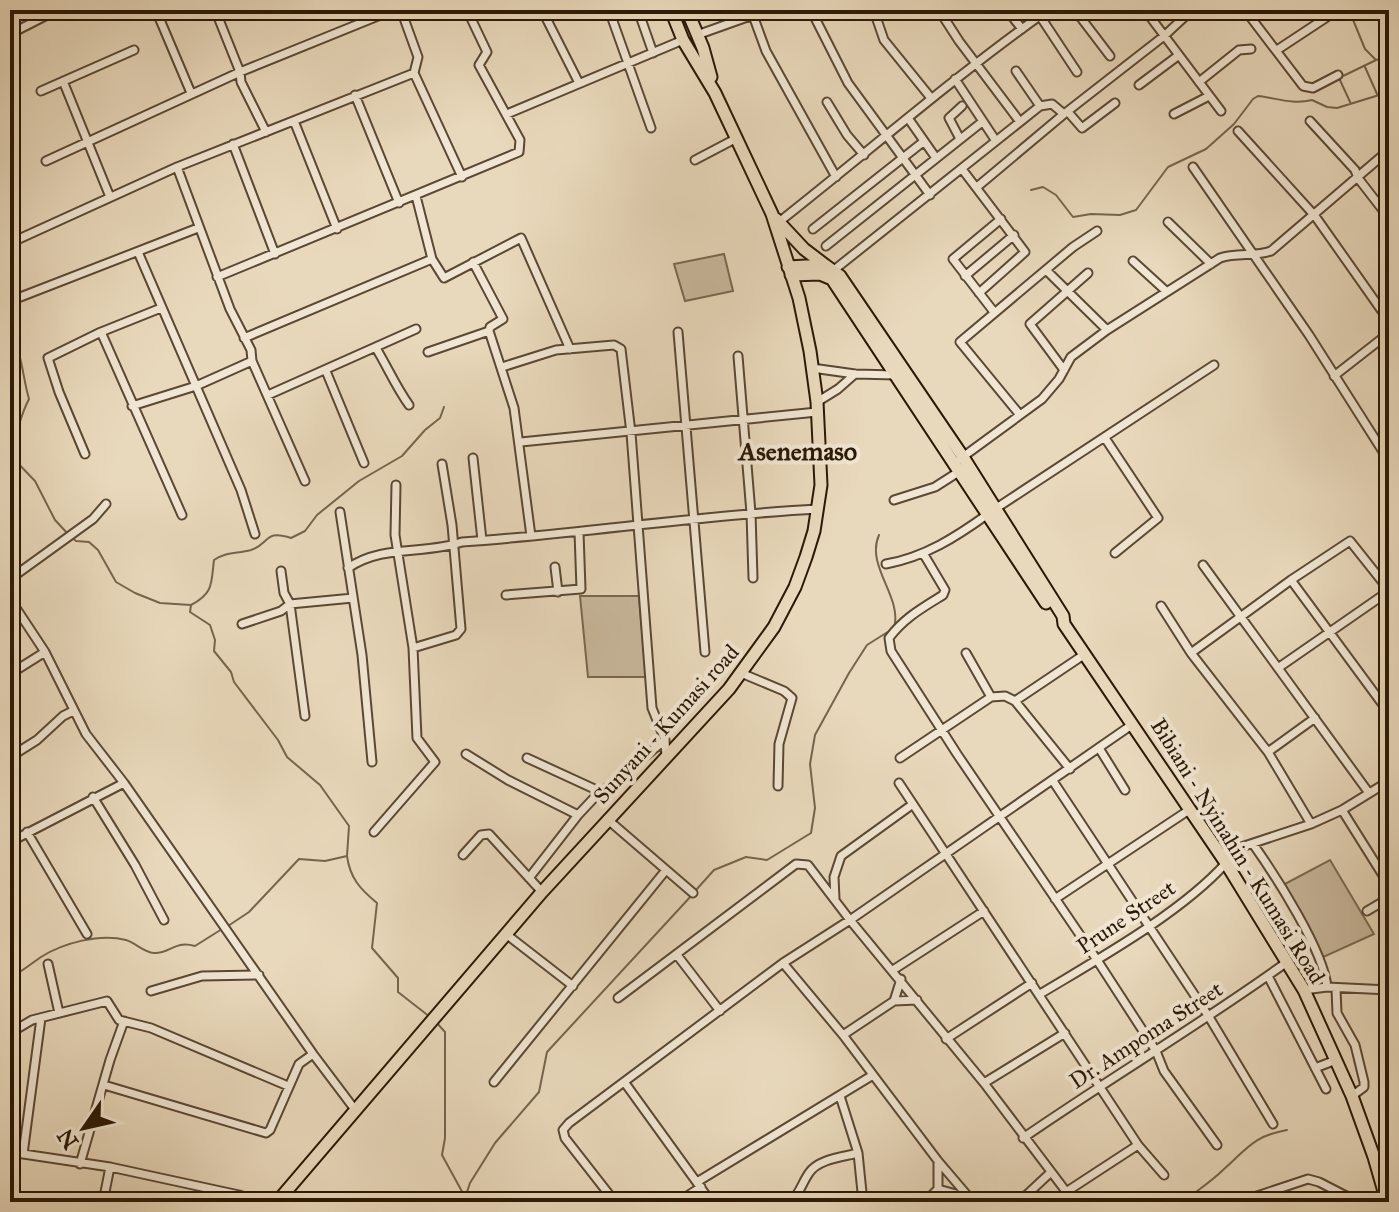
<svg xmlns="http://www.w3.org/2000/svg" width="1399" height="1212" viewBox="0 0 1399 1212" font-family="'IM FELL Great Primer',serif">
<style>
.green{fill:#c9b89d;stroke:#7a6852;stroke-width:2}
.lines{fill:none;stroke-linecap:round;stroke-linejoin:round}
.stream{stroke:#76644e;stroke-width:2}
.minor-casing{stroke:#5a4834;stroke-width:11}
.tertiary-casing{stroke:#5a4834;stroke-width:13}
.primary-casing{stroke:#2a1806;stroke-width:15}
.minor{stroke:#f1e6d3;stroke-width:7}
.tertiary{stroke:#f1e6d3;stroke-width:9}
.primary{stroke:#e9d9bc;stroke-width:11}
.labels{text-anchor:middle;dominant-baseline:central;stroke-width:8;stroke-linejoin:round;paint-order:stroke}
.street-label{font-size:22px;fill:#2a1806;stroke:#f1e6d3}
.quarter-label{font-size:26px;font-weight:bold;fill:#2a1806;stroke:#f1e6d3}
</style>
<rect width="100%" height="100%" fill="#e9d9bc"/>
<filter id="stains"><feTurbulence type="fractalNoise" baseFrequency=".0025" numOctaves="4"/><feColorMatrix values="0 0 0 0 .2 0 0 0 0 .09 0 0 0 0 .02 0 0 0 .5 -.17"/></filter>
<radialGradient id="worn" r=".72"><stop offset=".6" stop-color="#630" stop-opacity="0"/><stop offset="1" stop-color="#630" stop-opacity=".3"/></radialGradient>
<path class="green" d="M724 254 733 291 685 301 674 264Z
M580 596H639L646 677H588Z
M1330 860 1374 934 1319 959 1281 886Z"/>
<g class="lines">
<path class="stream" d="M1349 10 1365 49 1376 60 1389 56
M1365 67 1377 94
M1351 104 1339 78 1376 60
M1031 190 1043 187 1056 195 1073 217 1091 214 1120 215 1136 210 1168 167 1206 149 1234 124 1253 99 1258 96C1276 98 1293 105 1312 100L1327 107 1337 108 1389 92
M10 333C23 355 22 375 29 399 19 418 19 431 10 449
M10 455 35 481 55 520 68 534
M72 538 76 541 89 542 98 550 116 582 135 593 160 603 191 605
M347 856C350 878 360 889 377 903L372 948 398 978V992L430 1017
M696 890 714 870 746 857 767 860 811 833 815 808 810 764 815 735 849 673 867 645 894 628C903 597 865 566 879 535
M228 926 249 912 299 859 325 861 347 856 349 826 320 785 287 757 278 740 234 682 231 672 214 651 215 640 210 625 190 612 191 605C214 593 211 583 214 560 227 551 237 554 251 550 270 544 264 529 291 538L305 531 317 515 359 481 402 456 425 430 440 418 444 407
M10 978C21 972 31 964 41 957 63 943 100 933 126 940 136 943 143 952 154 953 170 954 174 940 195 946L222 929
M435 1021 445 1032V1138L442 1155 465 1197
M465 1198 470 1183 495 1143 539 1092 547 1052 692 895
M1183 1202C1196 1191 1211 1182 1223 1170 1247 1149 1253 1136 1287 1130"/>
<g class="minor-casing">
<path id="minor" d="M542 10 579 83
M609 10 651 128
M638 10 653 53
M751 10 766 51 836 177
M811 10 848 83 930 195
M857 10 865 14 874 11 884 40 931 98
M939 10 959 41 1020 122
M1007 10 1022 29
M1075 10 1110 56
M1145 10 1221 111
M1245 10 1303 86 1313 88 1338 75
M158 15 191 93
M1040 16 1077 72
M218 17 240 72 241 82 266 132
M10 34 57 10
M697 35 767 10
M1277 50 1327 17
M1016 71 1040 106
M414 73 462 177
M955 79 996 141
M63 81 110 197
M1199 82 1239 50 1251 49
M1139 85 1179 55
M41 91 134 50
M355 95 399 203
M827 102 847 135 864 155
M1068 112 1082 128 1115 103
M507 114 683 40
M1174 114 1209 96
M908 118 936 158
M294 121 337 229
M1310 121 1355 170 1358 178 1389 218
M1238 131 1315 216 1389 321
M960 139 949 118 962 106
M233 144 275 254
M695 160 735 139
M46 161 240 72 393 10
M177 167 230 309 251 350 252 361 305 481
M1193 167 1309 335 1389 461
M962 169 1025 252 979 293
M977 187 1064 114
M416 196 432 259 444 278 521 238 570 349
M779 222C869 151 955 76 1048 10
M1168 222 1211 264
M813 229 923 142
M10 243 177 167 414 73 418 57 401 10
M826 246 982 122
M138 252 241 490 255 534
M1133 261 1167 292
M473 262 503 319 490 327 489 331 514 408 531 536
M834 270 1040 106 1052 104 1064 114 1164 36 1192 10
M1046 270 1107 330
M965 276 1014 235
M217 277 519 152 520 140 479 65 487 52 467 10
M10 301 198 228
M994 312 953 259 1001 219
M101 332 182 515
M678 332 705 652
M244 338 432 259
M376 348C388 368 396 387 409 405
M428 352 489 331
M738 356 751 513 753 578
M502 367 556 350 614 345 621 349 631 433 652 708 665 740 666 757
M812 368 855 374 896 375
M1064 370 1030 324 1088 273
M326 371 364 463
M1334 376 1389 333
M268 395 416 329
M817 402 838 389 855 374
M132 406 196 386 252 361
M1020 415 960 342 1073 247 1097 231
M1105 438 1158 518 1115 553
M521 442 817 412
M85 454 59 392 48 358 101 332 161 308
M473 458 482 540
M960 459 1042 399 1059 379 1071 357 1107 330 1220 258C1237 252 1255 257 1271 251L1389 150
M894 500 935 487 960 471
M995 509 1214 365
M340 512 362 655 372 762
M923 553 945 590 943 595C922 608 904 618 889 638L891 651 957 754 1097 960 1156 1051 1164 1071 1217 1145
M886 564C925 557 956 537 988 514
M1203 565 1369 793
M555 567 558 592
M348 568C383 544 424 555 462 542 581 534 699 515 818 509
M281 571 284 593 290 604 305 716
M10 579 93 519 106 504
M1291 580 1389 713
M506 595 581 589 579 532
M10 599 45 652 86 734 124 783 313 1054 356 1111
M1161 606 1191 653 1268 752 1311 824
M242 624 281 611 290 604 353 598
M413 648 456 635 461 629 452 525 442 464
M966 653 991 697
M1191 653 1291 580 1350 541 1389 590
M1278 668 1389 591
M741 673 784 691 792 698 779 744 778 786
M10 674 45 652
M1015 701 1085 654
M1099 748 1125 790
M1268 752 1315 718
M466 754 508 780 578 815
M10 757 37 740 63 716 73 711
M527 758 601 792
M900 758 991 697 1005 696 1015 701 1070 769
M1053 781 1209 1017 1273 1124
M899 783 1138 1145 1164 1175
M93 797 135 865 164 920
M1342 810 1389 885
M607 819 693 893
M27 832 87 934
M374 832 435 762 417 738 413 648 395 535 396 485
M10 842 124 783
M1253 844C1275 875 1324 951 1327 987
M1220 854 1311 824 1342 810 1389 781
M463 855 481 835 489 834 542 892
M529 878 578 815 593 799 665 740
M835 899 834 877 841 856 913 804
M1055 899 1189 810
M1367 911 1389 898
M506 934 573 986
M677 955 720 1011
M783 963 843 1035 938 1161 973 1202
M48 964 59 1013
M893 970 984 911
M1268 976 1326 1089
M1336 989 1337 1013 1355 1045 1364 1082V1087L1352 1096
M1304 990 1327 987 1389 990
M151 991 202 976 259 975
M1040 994C1098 959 1181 913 1226 863
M618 998 796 864 808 865 850 920 984 1083 1074 1202
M894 1001 901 979
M10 1033 32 1020 107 1001 119 1020 151 1028 288 1086
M843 1035 894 1001 917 1000
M946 1039 1032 983
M1315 1068 1336 1060
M1389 1078 1385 1082 1389 1130
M494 1082 666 870
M625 1083 711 1202
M984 1083 1065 1033
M104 1085 266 1133 270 1130 299 1064 313 1054
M840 1096 858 1153 863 1202
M1023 1138C1110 1078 1201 1024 1287 962
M10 1152 110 1167 239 1195 258 1202
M23 1154 41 1018
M80 1164 110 1060 124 1021
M697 1182 873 1075
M938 1189 967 1197
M1066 1192 1138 1145
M103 1202 110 1167
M615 1202 565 1138 563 1130 569 1123 783 963 850 920 1133 724
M678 1202 701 1187
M791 1202C800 1193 802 1183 809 1173 818 1159 843 1157 858 1153
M925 1202 938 1189V1161
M1019 1202 1050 1173
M1239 1202 1308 1179 1319 1182 1354 1200 1386 1199"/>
</g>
<g class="tertiary-casing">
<path id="tertiary" d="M1374 1157 1389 1159"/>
</g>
<g class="primary-casing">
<path id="primary" d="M687 10 703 48 711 77
M776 219 804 249 825 265
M788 267 825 265 840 276 963 457 1063 616 1064 624 1226 863 1304 990 1352 1096 1374 1157 1387 1202
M791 275 820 274 832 279 1046 603
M277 1202 542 892 729 689 774 627 795 587 806 557 814 531 821 485 817 402 810 351 799 298 772 214 715 93 683 40 671 10"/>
</g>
<use href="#minor" class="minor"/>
<use href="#tertiary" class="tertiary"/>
<use href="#primary" class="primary"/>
</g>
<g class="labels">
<g class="street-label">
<text transform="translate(666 724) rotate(-48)">Sunyani - Kumasi road</text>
<text transform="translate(1238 851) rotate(58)">Bibiani - Nyinahin - Kumasi Road</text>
<text transform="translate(1126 917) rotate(-34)">Prune Street</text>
<text transform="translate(1146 1035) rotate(-33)">Dr. Ampoma Street</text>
</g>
<g class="quarter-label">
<text x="798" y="451">Asenemaso</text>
</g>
</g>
<rect width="1399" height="1212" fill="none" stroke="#e9d9bc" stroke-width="40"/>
<rect x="12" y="12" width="1375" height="1188" fill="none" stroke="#2a1806" stroke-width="4"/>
<rect x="20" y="20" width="1359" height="1172" fill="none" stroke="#2a1806" stroke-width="2"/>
<g transform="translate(84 1128) rotate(236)" stroke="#f1e6d3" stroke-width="6" paint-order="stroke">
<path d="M0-6L14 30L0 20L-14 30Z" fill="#2a1806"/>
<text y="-12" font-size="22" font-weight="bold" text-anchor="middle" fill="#2a1806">N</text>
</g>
<rect width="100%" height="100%" filter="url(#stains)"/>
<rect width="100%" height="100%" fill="url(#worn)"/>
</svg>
